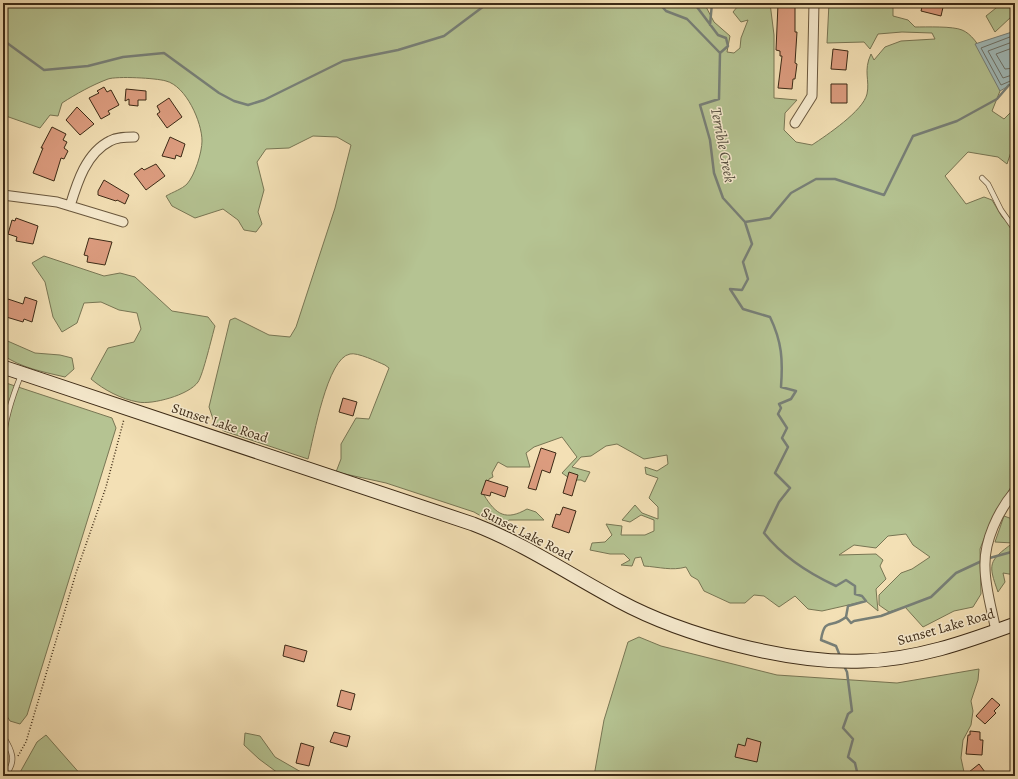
<svg xmlns="http://www.w3.org/2000/svg" width="1018" height="779" viewBox="0 0 1018 779" font-family="Alegreya,serif">
<style>
.green{fill:#b5c392;stroke:#787654}
.water{fill:#a0bab9;stroke:#788078}
.lines{fill:none;stroke-linecap:round;stroke-linejoin:round}
.shore{stroke:#6e7268;stroke-width:1}
.stream{stroke:#788078;stroke-width:2.5}
.building{fill:#dc9c7f;stroke:#3c2a16}
.service-casing{stroke:#6a583e;stroke-width:6}
.minor-casing{stroke:#6a583e;stroke-width:11}
.secondary-casing{stroke:#3c2a16;stroke-width:15}
.path{stroke:#3c2a16;stroke-width:1.5;stroke-dasharray:1 2;stroke-linecap:butt}
.service{stroke:#f7ebcf;stroke-width:4.5}
.minor{stroke:#f7ebcf;stroke-width:9}
.secondary{stroke:#f7ebcf;stroke-width:13}
.labels{text-anchor:middle;dominant-baseline:central;stroke-width:3;stroke-linejoin:round;paint-order:stroke}
.street-label{font-size:14px;fill:#3c2a16;stroke:#f7ebcf}
.water-label{font-size:15px;font-style:italic;fill:#554e3f;stroke:#f7ebcf}
</style>
<rect width="100%" height="100%" fill="#f3e0b5"/>
<filter id="stains"><feTurbulence type="fractalNoise" baseFrequency=".005" numOctaves="4"/><feColorMatrix values="0 0 0 0 .2 0 0 0 0 .09 0 0 0 0 .02 0 0 0 .5 -.17"/></filter>
<radialGradient id="worn" r=".72"><stop offset=".6" stop-color="#630" stop-opacity="0"/><stop offset="1" stop-color="#630" stop-opacity=".3"/></radialGradient>
<path class="green" d="M4 3H704L714 22 730 36 727 52 734 53 740 48 741 38 748 20 741 22 733 12 738 6 734 3H770L774 35V98L797 100 785 113 784 130 796 142 812 145C827 135 863 111 867 94 870 80 863 71 871 54L874 60 885 47 901 41 935 39 932 33 902 32 878 34 870 49 864 42 827 43 829 3H893V16L908 20 915 27C926 27 953 26 962 30 980 37 993 74 1000 91L992 111 1004 119 1015 108V140L1007 164 998 157 968 152 945 176 966 204 984 197 992 200 1002 217 1015 230V483L1012 485 989 526 980 549 981 594 973 607 954 611 923 627 905 607 889 612 879 605V595L901 573 912 569 930 557 913 545 906 534 888 536 876 548 854 545 839 555 876 554 883 560 880 566 886 579 876 589 878 611 866 601 822 611 808 609 795 596 779 607 764 596 754 595 745 603H730L704 591 698 580 691 576 686 567C672 571 659 567 644 566L641 557 635 558 632 566 621 565 630 560 624 554H610L590 550 592 543 605 542 612 535 606 524 622 526 621 535H645L654 531V520L641 515 630 522 622 520 635 505 642 513 658 519V507L649 498 658 478 646 474 645 467 657 471 668 464 667 455 644 459 617 444 606 446 591 456 581 457 572 467 590 472 585 482 581 480H572L562 473 577 457 562 437 534 447 526 453 530 467H507L498 462 492 473 493 477 489 479 484 495C496 515 506 521 527 509L536 512 544 520H509L500 527 474 512 386 483 336 472 341 459V444L356 418 369 419 389 368 385 365C378 362 357 352 350 354 327 358 314 437 308 459L224 431 215 425 209 407 230 320 235 318 269 335 290 337 296 327 335 208 351 145 337 137 313 136 289 148 266 149 257 162 264 190 258 212 262 224 256 232 244 230 238 220 223 209 195 218 172 206 166 196C173 192 182 189 187 184 195 175 202 152 202 141 202 122 186 86 166 81 156 78 117 76 108 79 92 85 76 94 62 103L58 116 50 115 40 128 3 115V69L7 56V15Z
M1015 3V17H1011L995 32 986 16 1001 4Z
M44 256 104 276 120 273 135 277 172 311 208 317 215 326C212 336 203 375 198 382 189 395 152 405 138 402 121 399 104 390 91 379L108 348 134 342 141 329 137 313 119 310 101 302 84 303 77 323 62 332 53 317 45 282 32 263Z
M3 339 35 353 60 355 72 358 74 369 65 377C44 372 21 368 3 355Z
M3 382 112 418 116 428 27 715 20 724 10 721 3 710Z
M1004 516 1015 520V575L1003 573 1005 582 998 592C988 564 988 561 1013 543L995 542Z
M639 637 661 646 777 675 897 683 979 669 978 680 971 701 973 711 971 725 963 740 961 758 964 772V776H594L604 720 628 642Z
M245 733 260 736 275 757 308 776H282L259 759 244 745Z
M46 735 82 776H18L37 742Z"/>
<path class="water" d="M1015 31V82L1000 91 975 44Z"/>
<g class="lines">
<path class="shore" d="M1015 35 981 48 1001 85 1015 79
M1015 41 988 51 1003 78 1015 74
M1015 47 996 54 1005 69 1015 68"/>
<path class="stream" d="M659 3 666 11 687 19 720 53
M694 3 718 35 726 38 728 46 720 53 719 99 700 105 710 140 714 173 723 198 745 222 752 244 743 262 748 279 742 290 730 289 743 309 770 317C782 342 783 360 781 387L796 391 791 399 779 404 781 408 778 414 787 428 782 438 788 447 775 473 790 488 779 502 764 533C783 557 808 573 836 586L846 580 855 586V594L862 596 866 601 848 606 846 617C830 630 825 616 821 640L836 646 840 656
M710 25 712 3
M3 40 44 70 88 66 123 57 164 53 219 93 234 101 248 105 264 100 343 61 398 50 444 36 488 3
M745 222 770 218 791 193 816 179H835L884 195 913 136 957 121 997 99 1009 85
M846 617 851 623 854 621 881 616 931 597 956 573 986 559 1015 551
M844 666 847 672 852 711 848 714 843 728 853 739 848 757 855 763 858 776"/>
</g>
<path class="building" d="M782 3H795V32H797L795 63 797 64 795 79H793L792 89 778 88 782 56H780V51L776 50 778 4Z
M923 3H944L941 16 921 11Z
M833 49 848 51 846 70 831 69Z
M831 84H847V103H831Z
M104 87 107 92 111 90 119 105 108 111 110 114 101 119 89 98 99 93 97 91Z
M126 89 146 91V100H138V106L129 105V99L125 101Z
M169 98 182 117 167 128 157 114 160 112 157 106Z
M77 107 94 124 80 135 66 120Z
M52 127 66 134 63 140 67 142 64 148 68 151 64 159 61 158 54 181 33 173 43 148H41Z
M170 137 185 144 181 157 176 155 175 159 162 156Z
M156 164 165 176 146 190 134 174 142 168 144 170Z
M104 180 129 195 125 204 117 200 116 201 98 195V191Z
M16 218 38 226 33 244 16 241 17 237 8 234 12 220 15 221Z
M89 238 112 242 105 265 87 262 88 256 84 255Z
M25 297 37 301 32 322 24 319 23 322 3 316 8 299 23 304Z
M343 398 357 402 353 416 339 412Z
M541 448 556 453 550 473 542 470 536 490 528 488Z
M569 472 578 475 572 496 563 493Z
M486 480 508 487 505 497 491 492 490 496 481 494Z
M563 507 576 511 569 533 552 527 556 514 560 515Z
M285 645 307 651 304 662 283 656Z
M341 690 355 694 351 710 337 706Z
M992 698 1000 705 994 711 996 713 985 724 976 716Z
M970 731 980 732V740H983L982 755 966 754 968 735H970Z
M334 732 350 736 347 747 330 742Z
M747 738 761 742 757 762 735 757 738 744 745 746Z
M301 743 314 747 309 766 296 763Z
M979 764 988 776H964Z"/>
<g class="lines">
<g class="service-casing">
<path id="service" d="M982 178 988 184 1001 210 1015 230
M3 490C7 469 3 457 4 438 5 417 13 395 21 375
M3 736C12 750 18 762 4 776"/>
</g>
<g class="minor-casing">
<path id="minor" d="M795 123 812 96 814 3
M3 195 57 202 123 222
M70 206C77 183 86 153 110 141 117 137 126 137 134 137
M996 631C992 610 985 588 985 567 984 541 998 511 1015 491"/>
</g>
<g class="secondary-casing">
<path id="secondary" d="M3 367 473 524C525 544 570 575 619 601 684 636 790 664 863 661 915 660 966 642 1015 624"/>
</g>
<path class="path" d="M18 756 26 742 76 573 106 487 124 419"/>
<use href="#service" class="service"/>
<use href="#minor" class="minor"/>
<use href="#secondary" class="secondary"/>
</g>
<g class="labels">
<g class="street-label">
<text transform="translate(220 423) rotate(18)">Sunset Lake Road</text>
<text transform="translate(527 534) rotate(27)">Sunset Lake Road</text>
<text transform="translate(946 627) rotate(-16)">Sunset Lake Road</text>
</g>
<g class="water-label">
<text transform="translate(723 145) rotate(79)">Terrible Creek</text>
</g>
</g>
<rect width="1018" height="779" fill="none" stroke="#f3e0b5" stroke-width="16"/>
<rect x="4" y="4" width="1010" height="771" fill="none" stroke="#3c2a16" stroke-width="2"/>
<rect x="8" y="8" width="1002" height="763" fill="none" stroke="#3c2a16"/>
<rect width="100%" height="100%" filter="url(#stains)"/>
<rect width="100%" height="100%" fill="url(#worn)"/>
</svg>
